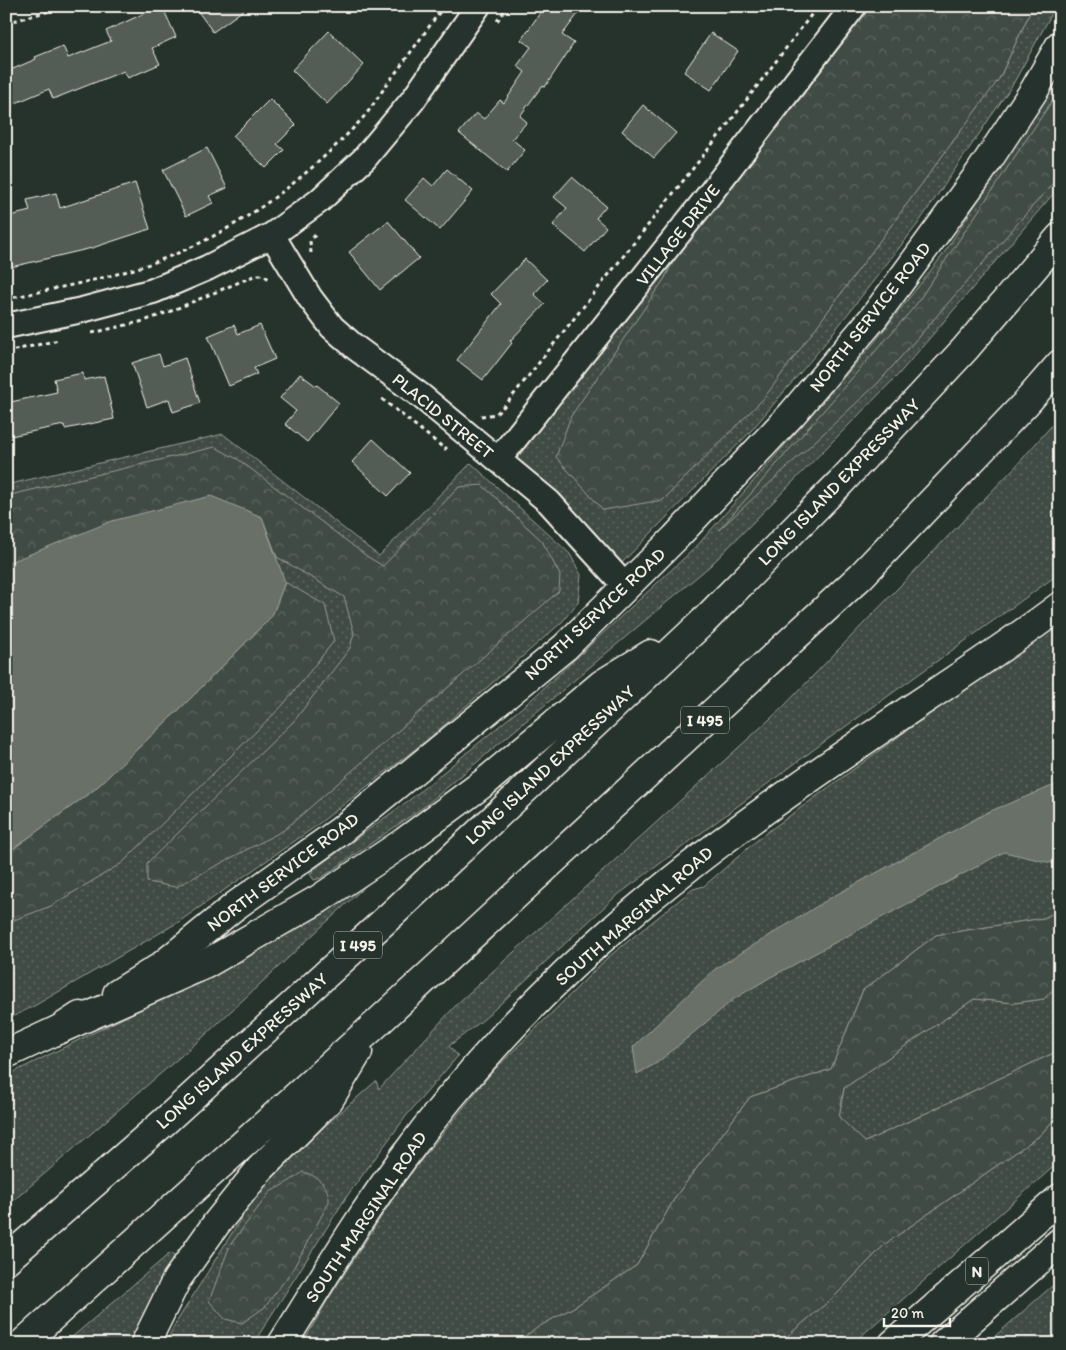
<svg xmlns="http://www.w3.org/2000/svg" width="1066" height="1350" viewBox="0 0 1066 1350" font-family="Itim,sans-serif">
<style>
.grass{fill:url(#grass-dots);stroke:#9a9e96}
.forest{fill:url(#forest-crowns);stroke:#9a9e96}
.water{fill:#676f68;stroke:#9fa39b}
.building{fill:#525c55;stroke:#f4f1e8}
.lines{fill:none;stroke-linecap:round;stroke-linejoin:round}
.minor-casing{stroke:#f4f1e8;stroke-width:28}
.secondary-casing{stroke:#f4f1e8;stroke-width:31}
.motorway-casing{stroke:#f4f1e8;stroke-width:31}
.path{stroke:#f4f1e8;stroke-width:3;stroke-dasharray:4 4;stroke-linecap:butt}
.minor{stroke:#26332d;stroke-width:24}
.secondary{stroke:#26332d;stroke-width:28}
.motorway{stroke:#26332d;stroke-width:28}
.labels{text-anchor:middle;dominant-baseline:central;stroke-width:4.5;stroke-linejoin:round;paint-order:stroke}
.shield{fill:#26332d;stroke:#b6b8b0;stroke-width:1}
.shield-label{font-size:16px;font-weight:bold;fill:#f4f1e8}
.street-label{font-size:18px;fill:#f4f1e8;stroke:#26332d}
</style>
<defs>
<pattern id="grass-dots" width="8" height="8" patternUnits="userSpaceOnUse" patternTransform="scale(1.25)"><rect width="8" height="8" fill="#414b45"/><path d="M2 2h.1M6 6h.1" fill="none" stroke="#5d6560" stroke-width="1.8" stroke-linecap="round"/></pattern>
<pattern id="forest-crowns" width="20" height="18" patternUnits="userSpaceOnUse" patternTransform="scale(1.25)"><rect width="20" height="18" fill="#414b45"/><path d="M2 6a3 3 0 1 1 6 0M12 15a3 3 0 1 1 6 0" fill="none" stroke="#5d6560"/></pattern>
</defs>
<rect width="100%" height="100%" fill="#26332d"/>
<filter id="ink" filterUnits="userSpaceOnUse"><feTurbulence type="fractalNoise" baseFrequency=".02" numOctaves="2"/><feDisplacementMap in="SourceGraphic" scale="10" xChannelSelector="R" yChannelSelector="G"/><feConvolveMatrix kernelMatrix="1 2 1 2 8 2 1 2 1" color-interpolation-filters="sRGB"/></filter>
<g filter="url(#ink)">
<path class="grass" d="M1033 6H1056L1013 84 917 225 822 347 750 432 609 576 607 546 498 460 702 204 665 278 999 79Z
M1060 74V186L898 375 711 565 425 806 321 878 314 880 310 874 313 870 412 798 532 699 696 547 873 344 942 256Z
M1060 416V573L824 742 615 897 484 1019 449 1046 458 1056 407 1115 347 1196 253 1344H165L174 1326 255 1196 325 1126 376 1081 379 1089 458 1003 782 708 1016 466Z
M223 434 379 556 471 463 570 554 581 575 578 602 562 622 427 740 312 829 177 923 34 1006 6 1020V485Z
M1060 619V910L1044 918 936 935 863 990 831 1069 750 1097 676 1196 637 1265 576 1306 546 1323 515 1344H302L329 1298 403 1183 492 1072 606 959 693 889 704 886 762 836Z
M373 879 203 1037 6 1207V1076L198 981Z
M1060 982V1050L865 1142 839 1118 844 1088 974 999 1014 1003 1044 999Z
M1060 1113V1161L852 1344H778L835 1296 885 1244 1039 1136Z
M170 1253 175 1257 134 1344H64Z
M1060 1279V1333L1046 1344H986Z"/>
<path class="forest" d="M854 6H1033L999 79 764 398 663 500 603 510 556 457 571 416 665 278 702 204Z
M1060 89V175L878 383 719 530 915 306Z
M215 447 239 460 368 557 383 566 459 487 482 485 542 541 560 575 559 591 284 830 176 887 147 882V863L294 721 350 648 354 633 344 597 277 557 262 517 6 563V496Z
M285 582 325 605 334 641 283 705 122 863 51 906 6 923V854L95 789 188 701 272 616Z
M1060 910V982L1044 999 1014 1003 974 999 844 1088 839 1117 865 1142 1060 1050V1113L1039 1136 885 1244 835 1296 778 1344H514L540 1326 576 1306 637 1265 676 1196 750 1097 831 1069 863 990 936 935 1044 918Z
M303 1172C317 1175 330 1187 329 1202L293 1269 265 1307 242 1323 225 1319 209 1301 230 1245 270 1192 290 1181Z"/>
<path class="water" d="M211 496 262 517 285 582 272 616 188 701 95 789 6 854V563L18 559 112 521Z
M1060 783V865L1004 852 769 978 734 999 657 1063 637 1074 633 1047 715 969 832 897 988 812Z"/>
<path class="building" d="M160 6H162L176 37 152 48 160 64 128 78 124 71 53 99 49 89 6 107V72L36 59 35 57 63 46 68 58 111 41 106 31Z
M194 6H249L213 32Z
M545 6H584L562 35 574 43 545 87 542 86 520 116 527 122 512 139 525 150 507 172 459 133 476 113 484 119 500 100 504 103 525 72 517 66 531 47 521 40Z
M329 31 364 65 327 104 292 70Z
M711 33 738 51 711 90 684 72Z
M270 99 296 125 277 144 284 150 266 168 233 136Z
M643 105 676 133 654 158 622 131Z
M207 148 227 188 209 196 213 203 186 216 163 170Z
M447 169 473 191 440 230 405 200 424 178 433 186Z
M572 177 606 206 596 218 606 227 585 252 553 225 567 208 554 197Z
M135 183 150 229 92 248 11 267 6 248V217L30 211 27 200 56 193 60 208Z
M388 221 419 258 380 290 349 252Z
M525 259 547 280 534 294 545 304 510 341 512 343 483 380 457 360 501 304 491 294Z
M234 325 238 334 260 325 275 359 254 368 257 374 229 386 208 336Z
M159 354 163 366 185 358 200 403 173 412 169 399 147 407 132 363Z
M83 373 84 380 104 376 114 419 65 429 64 425 6 437V403L57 392 54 379Z
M300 374 316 386 317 385 339 403 307 442 285 424 296 411 280 398Z
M373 439 410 473 388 496 352 462Z"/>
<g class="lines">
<g class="minor-casing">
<path id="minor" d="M272 235 310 298 332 327 356 348 421 396 549 502 626 587
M6 326 82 310 153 291 207 268 272 235 319 201 364 159 413 100 478 6
M498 460 702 204 854 6"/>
</g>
<g class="secondary-casing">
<path id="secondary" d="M117 994 159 968 235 906 339 832 565 647 675 538 792 414 874 317 979 174 1035 89 1060 45
M6 1054 60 1029 80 1016
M282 1344C321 1282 358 1219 401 1161 462 1077 539 993 618 925 713 843 818 772 921 702 968 671 1015 640 1060 606"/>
</g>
<g class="motorway-casing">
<path id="motorway" d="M60 1029 204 965 319 899 404 842 485 782 602 684 651 654
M6 1260 163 1123 391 915 703 622 840 483 965 349 1060 237
M22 1344 374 1026 861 576 1026 403 1060 364
M145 1344 177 1279 216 1224 260 1169 329 1100 358 1052
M893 1344 1060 1198
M943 1344 1060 1242"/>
</g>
<path class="path" d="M497 21 508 6
M6 23 67 6
M311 253 310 241 316 234
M6 299C60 287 116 278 168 257 242 228 307 178 361 120 371 109 379 95 388 83 407 58 425 32 444 6
M92 333 144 321 171 311 256 275H264L271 281
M6 352 59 340
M382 399 445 449 447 447
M481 416 496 414 507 403 729 123 818 6"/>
<use href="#minor" class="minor"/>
<use href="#secondary" class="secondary"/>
<use href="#motorway" class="motorway"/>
</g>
</g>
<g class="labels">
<g class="shield">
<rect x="681" y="706.5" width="48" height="27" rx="4"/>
<rect x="334" y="931.5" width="48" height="27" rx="4"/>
<rect x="966" y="1257.5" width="22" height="27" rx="4"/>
</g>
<g class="shield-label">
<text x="705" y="720">I 495</text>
<text x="358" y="945">I 495</text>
<text x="977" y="1271">N</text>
</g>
<g class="street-label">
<text transform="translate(678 235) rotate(-52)">VILLAGE DRIVE</text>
<text transform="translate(870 317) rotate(-52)">NORTH SERVICE ROAD</text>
<text transform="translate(443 416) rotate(39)">PLACID STREET</text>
<text transform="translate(839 482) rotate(-46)">LONG ISLAND EXPRESSWAY</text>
<text transform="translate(595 614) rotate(-43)">NORTH SERVICE ROAD</text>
<text transform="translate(550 765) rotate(-43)">LONG ISLAND EXPRESSWAY</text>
<text transform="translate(283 872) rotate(-37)">NORTH SERVICE ROAD</text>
<text transform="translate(634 916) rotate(-41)">SOUTH MARGINAL ROAD</text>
<text transform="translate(242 1051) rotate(-42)">LONG ISLAND EXPRESSWAY</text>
<text transform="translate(366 1217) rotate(-56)">SOUTH MARGINAL ROAD</text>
</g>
</g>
<rect width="1066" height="1350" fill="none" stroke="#26332d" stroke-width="25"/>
<rect x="12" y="12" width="1041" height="1325" fill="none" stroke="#f4f1e8" stroke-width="2" filter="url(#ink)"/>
<path d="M884 1318v8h66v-8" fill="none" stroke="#f4f1e8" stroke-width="2.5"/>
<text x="891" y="1318" font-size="15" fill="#f4f1e8" stroke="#26332d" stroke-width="4" paint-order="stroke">20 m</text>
</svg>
